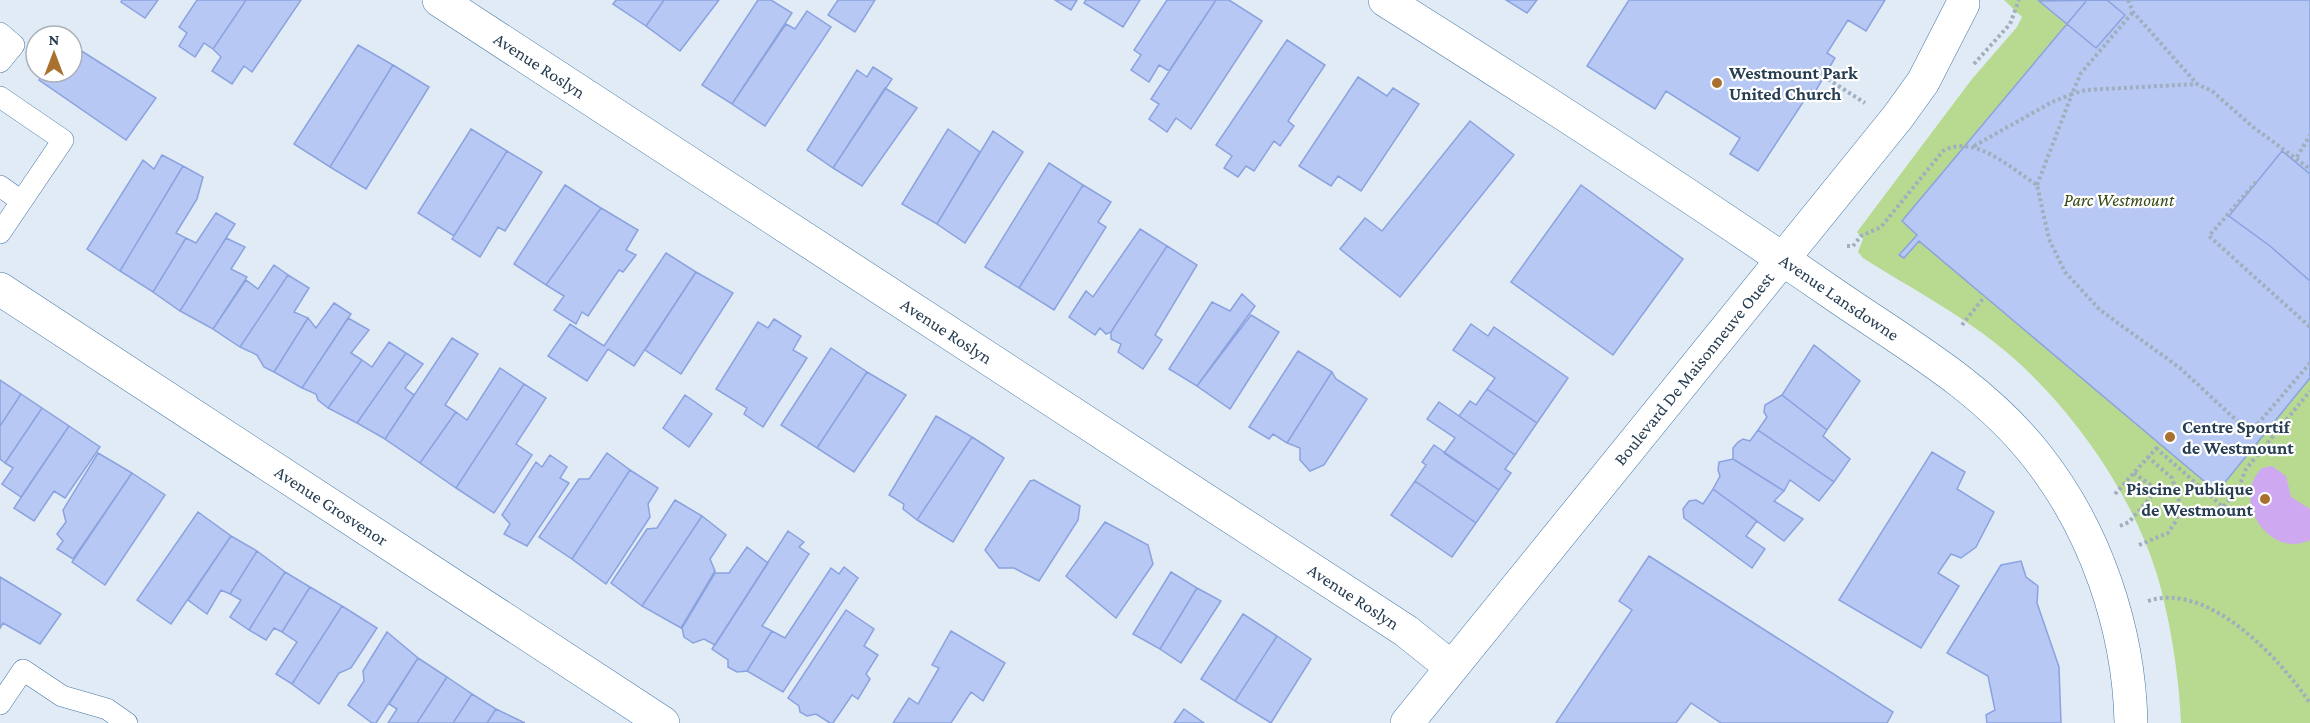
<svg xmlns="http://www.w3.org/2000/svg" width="2310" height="723" viewBox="0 0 2310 723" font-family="'Crimson Pro',serif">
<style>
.green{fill:#b8d990}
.water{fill:#cea9f1}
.building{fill:#b7c8f4;stroke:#8aa2df;stroke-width:1.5}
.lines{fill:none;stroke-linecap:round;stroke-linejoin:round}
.service-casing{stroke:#4377a7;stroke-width:22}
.minor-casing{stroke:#4377a7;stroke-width:34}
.path{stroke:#a0afbd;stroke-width:4;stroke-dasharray:3 3;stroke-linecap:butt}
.service{stroke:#fff;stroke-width:21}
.minor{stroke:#fff;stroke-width:33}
.poi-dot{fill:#a8712d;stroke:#fff;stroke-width:2}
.labels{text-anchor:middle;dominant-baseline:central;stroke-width:4.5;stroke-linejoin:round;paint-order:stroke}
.street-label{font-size:18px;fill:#273d52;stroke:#fff}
.poi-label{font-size:18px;font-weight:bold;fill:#273d52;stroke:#fff;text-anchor:start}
.park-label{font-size:18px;font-style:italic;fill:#344913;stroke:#fff}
</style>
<rect width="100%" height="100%" fill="#e0ebf6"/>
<path class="green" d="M2004 0H2310V723H2181C2179 681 2173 638 2163 597 2143 509 2078 414 2010 355 1966 317 1912 289 1863 258L1858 252 1863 239 1857 232 1972 79 2017 27 2022 17Z"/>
<path class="water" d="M2272 466 2286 476 2291 497 2310 509V540C2269 560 2230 499 2262 468Z"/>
<path class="building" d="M122 0H158L145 18 121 2Z
M197 0H246L213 49 204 43 195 57 179 46 187 33 179 27Z
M246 0H301L252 72 244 66 232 84 212 71 221 57 213 49Z
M616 0H664L646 26 613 4Z
M664 0H719L680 51 646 26Z
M758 0H771L792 13 732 104 702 85Z
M838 0H875L855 32 828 15Z
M1055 0H1077L1071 10Z
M1086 0H1140L1123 27 1084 3Z
M1167 0H1216L1169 71 1159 65 1149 82 1131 70 1141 55 1134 50Z
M1216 0H1229L1262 21 1191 129 1176 118 1167 132 1149 119 1159 104 1151 99Z
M1506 0H1537L1527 13Z
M1629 0H1885L1866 31 1848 20 1827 53 1835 58 1815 92 1811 90 1758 171 1730 154 1740 138 1666 91 1655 109 1587 66Z
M2087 0H2310V378L2217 492 1919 241 1904 258 1899 255 1917 235 1902 221Z
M2107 0 2125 15 2096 48 2039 1Z
M807 11 831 27 765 126 732 104 786 24 795 29Z
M1287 40 1325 65 1288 121 1294 126 1280 146 1274 141 1254 171 1246 166 1238 177 1224 168 1232 156 1216 145Z
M72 45 156 98 126 140 39 80 45 72H72Z
M358 45 393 65 330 167 294 144Z
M393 65 429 87 366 189 330 167Z
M873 67 892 79 833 168 807 150 857 70 867 77Z
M1358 77 1387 96 1393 88 1419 104 1361 191 1338 176 1331 186 1299 166Z
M885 88 917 108 862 186 833 168Z
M1470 121 1514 155 1400 297 1340 249 1365 218 1382 231Z
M471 129 507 151 454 236 418 213Z
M948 129 980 152 937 224 902 204Z
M993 131 1023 152 965 243 937 224Z
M507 151 542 172 505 231 498 227 480 257 452 239Z
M2282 151 2310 174V281L2270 246 2229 216Z
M162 155 183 166 120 271 87 249 143 160 154 169Z
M1049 163 1083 185 1019 288 985 267Z
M183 166 203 177 197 199 176 233 186 238 153 292 120 271Z
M565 185 601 208 546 285 514 264Z
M1083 185 1111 202 1098 222 1106 227 1054 310 1019 288Z
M1581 185 1683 259 1613 355 1511 282Z
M601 208 638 230 626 250 636 255 623 272 619 270 588 316 582 312 576 324 554 310 564 296 546 285Z
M216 213 235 224 180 311 153 292 186 238 196 243Z
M1140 229 1167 246 1111 332 1106 334 1100 328 1095 335 1069 317 1086 291 1093 297Z
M226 238 245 247 231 269 247 277 213 329 180 311Z
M1167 246 1197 265 1155 335 1162 340 1143 369 1118 352 1121 344 1111 339V332Z
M666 253 696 272 634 366 608 349 587 381 548 356 570 324 604 346Z
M274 265 288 275 240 347 213 329 246 280 258 289Z
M696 272 733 293 681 374 645 350Z
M288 275 309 288 294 312 308 318 274 372 264 367 257 355 240 347Z
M1242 294 1255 306 1197 386 1169 369 1212 302 1230 311Z
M334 303 351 314 302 388 274 372 308 318 316 328Z
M1251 315 1279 332 1230 409 1197 386Z
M348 318 369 330 351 353 362 360 328 408 318 400 316 394 302 388Z
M774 319 801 336 793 350 807 358 763 427 744 414 747 408 716 389 758 322 768 328Z
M1471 324 1488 336 1494 327 1568 378 1537 423 1487 389 1495 378 1453 350Z
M452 338 478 354 445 405 456 412 420 463 385 439Z
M389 342 406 353 357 423 328 408 362 360 372 367Z
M1814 345 1860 381 1827 430 1782 395Z
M831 348 867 372 817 448 781 425Z
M1298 351 1332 372 1287 443 1273 434 1269 439 1249 427Z
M406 353 423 364 405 388 414 395 385 439 357 423Z
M500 368 524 384 456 488 420 463 456 412 467 420Z
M867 372 906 395 854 472 817 448Z
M1332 372 1336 379 1367 399 1324 465 1310 471 1300 460V448L1287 443Z
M0 380 21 394 0 426Z
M524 384 546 398 516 444 532 455 494 513 456 488Z
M1487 389 1537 423 1515 455 1459 416 1470 401 1476 405Z
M21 394 42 408 5 463 0 459V426Z
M685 395 712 414 689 447 663 428Z
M1782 395 1827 430 1823 436 1850 459 1834 482 1758 430 1767 417 1764 412 1765 405Z
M1439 402 1515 455 1505 469 1511 473 1499 490 1444 453 1455 438 1427 419Z
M42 408 69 426 21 497 2 484 13 468 5 463Z
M936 416 972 437 917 520 903 509 904 504 889 495Z
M69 426 100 447 65 498 54 491 34 521 14 508Z
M1758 430 1834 482 1819 501 1790 480 1784 491 1733 459V448L1738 442 1743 439 1750 441Z
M972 437 1004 458 953 542 917 520Z
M1434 445 1499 490 1476 523 1415 481 1426 465 1422 462Z
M1932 452 1965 472 1957 489 1994 512 1976 547 1961 558 1951 554 1938 573 1959 586 1921 648 1839 600Z
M98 453 132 473 73 559 57 549 63 541 57 534 66 522 63 510Z
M607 453 630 470 572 559 539 537 579 479H589Z
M550 455 567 467 560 478 569 483 527 546 504 534 510 524 502 515 536 462 542 467Z
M1733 459 1784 491 1774 501 1803 519 1784 541 1713 489 1720 476 1718 470 1719 462Z
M630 470 658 488 648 504 650 517 606 584 572 559Z
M132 473 165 495 105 585 72 562Z
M1034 480 1080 506 1078 520 1039 581 1014 568H999L985 550 1030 481Z
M1415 481 1476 523 1452 557 1391 515Z
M1713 489 1757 521 1746 536 1765 549 1752 568 1684 518 1683 509 1689 501 1696 500 1703 504Z
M675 500 702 516 642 606 611 583 647 529 657 528Z
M198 512 231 536 171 624 137 600Z
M702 516 726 535 710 559 715 571 681 628 642 606Z
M1105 522 1148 545 1153 564 1116 618 1066 576Z
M788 531 804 542 799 547 809 554 762 626 772 631 747 671 737 672 728 667V660L712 649Z
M231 536 257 551 230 594 221 590 207 614 188 600Z
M747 547 768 563 715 645 704 639 693 643 684 637 682 628 715 573H729Z
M257 551 285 572 249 630 230 617 241 600 230 594Z
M1649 556 1893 712 1887 723H1721L1691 703 1676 723H1556L1632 610 1619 601Z
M2021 561 2026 577 2038 586 2037 603 2059 667 2061 723H1987L1986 715 1995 710 1988 676 1947 653 2001 565Z
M844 567 858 578 783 692 747 671 772 631 785 638 831 568 839 574Z
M285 572 310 587 282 632 274 628 266 640 249 630Z
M1171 572 1197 588 1160 649 1133 634Z
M0 577 61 614 40 644 3 623 0 628Z
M310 587 342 606 292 684 276 674 297 642 282 632Z
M1197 588 1221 601 1181 663 1160 649Z
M342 606 377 628 351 668 339 673 319 704 292 684Z
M846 610 874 629 864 646 878 655 866 674 870 679 858 699 852 695 833 723H830L816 714 807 716 800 712 799 706 788 698Z
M1243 614 1277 636 1235 701 1201 679Z
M951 631 1005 663 983 701 971 692 951 723H893L909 698 918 704 939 668 932 665Z
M387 632 418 658 376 723H372L348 705 364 681 363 671Z
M1277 636 1311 659 1271 723 1235 701Z
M418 658 447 677 417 723H388L397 709 389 704Z
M447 677 472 694 453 723H417Z
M472 694 496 709 487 723H453Z
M496 709 525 723H487Z
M1184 709 1204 723H1174Z"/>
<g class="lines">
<g class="service-casing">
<path id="service" d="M0 33 14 45 0 62
M0 97 63 140 0 233
M0 186 21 201
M0 704 23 670 62 696 107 709 127 723"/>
</g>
<g class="minor-casing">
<g id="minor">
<path id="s1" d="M439 0 1406 631 1451 667"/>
<path id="s2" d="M1385 0C1536 95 1686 192 1832 293 1904 343 1981 385 2036 455 2095 529 2129 628 2131 723"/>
<path id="s3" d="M0 289 663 723"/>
<path id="s4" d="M1407 723 1897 118 1923 82 1963 4"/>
</g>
</g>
<path class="path" d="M2128 0 2133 12 2197 84 2212 91 2253 127 2310 169
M1974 64 2010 24 2019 0
M1823 76 1865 103
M1974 146 2052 102 2072 94 2081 73 2133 12
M2297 157 2310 135
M2256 182 2209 236 2310 327
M2037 185 2072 94 2086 90 2197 84
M1847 246H1853L1861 236 1881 227 1943 151C1974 133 2012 169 2037 185L2049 239 2065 272 2100 310 2180 368 2250 433 2310 363
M1962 325 1985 296
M2156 448 2223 507 2238 489 2246 469 2310 391
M2115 494 2160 444
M2120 526 2129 522 2157 490 2134 473
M2139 545 2168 533 2176 521 2180 504 2172 478 2148 457
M2148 601C2209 581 2280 659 2310 703"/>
<use href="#service" class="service"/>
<use href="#minor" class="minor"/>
</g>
<g class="poi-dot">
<circle cx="1717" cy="83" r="6"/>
<circle cx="2170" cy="437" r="6"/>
<circle cx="2265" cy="499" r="6"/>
</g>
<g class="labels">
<g class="street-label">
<text stroke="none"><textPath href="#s1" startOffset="120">Avenue Roslyn</textPath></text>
<text stroke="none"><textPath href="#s2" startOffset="543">Avenue Lansdowne</textPath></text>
<text stroke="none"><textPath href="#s1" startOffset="606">Avenue Roslyn</textPath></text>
<text stroke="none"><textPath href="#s4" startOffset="456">Boulevard De Maisonneuve Ouest</textPath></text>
<text stroke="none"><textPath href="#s3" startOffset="396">Avenue Grosvenor</textPath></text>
<text stroke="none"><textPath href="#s1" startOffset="1092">Avenue Roslyn</textPath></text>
</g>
<g class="poi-label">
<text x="1729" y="73">Westmount Park<tspan x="1729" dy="21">United Church</tspan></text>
<text x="2182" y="427">Centre Sportif<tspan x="2182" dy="21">de Westmount</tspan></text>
<text x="2253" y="489" text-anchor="end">Piscine Publique<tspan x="2253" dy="21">de Westmount</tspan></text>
</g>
<g class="park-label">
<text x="2119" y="200">Parc Westmount</text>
</g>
</g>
<g transform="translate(54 54)"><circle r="28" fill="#ffffff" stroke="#a9b1ba" stroke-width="1.5"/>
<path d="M0-4.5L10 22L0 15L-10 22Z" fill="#a8712d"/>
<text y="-9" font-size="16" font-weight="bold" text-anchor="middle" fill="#273d52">N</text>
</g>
</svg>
